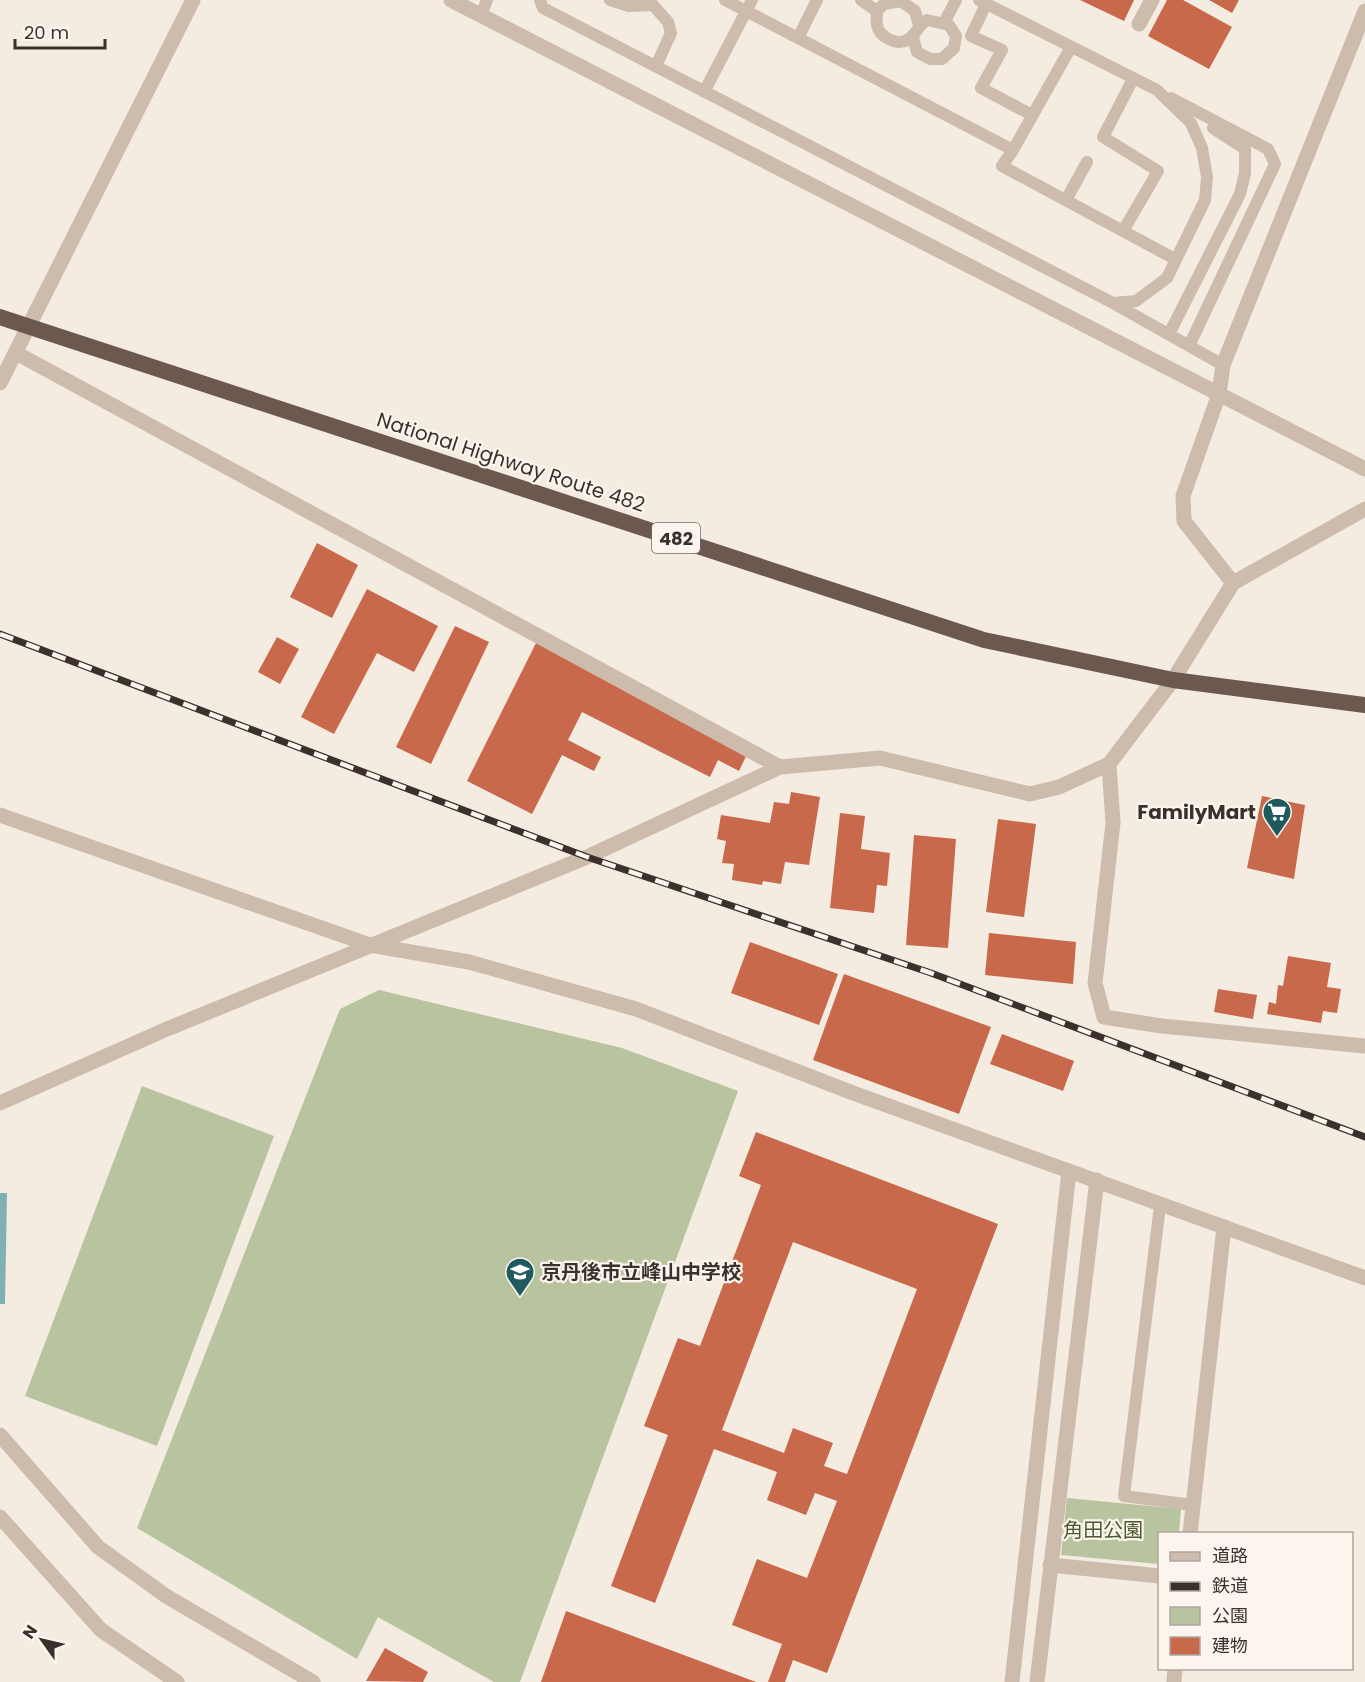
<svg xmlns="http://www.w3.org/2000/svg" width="1365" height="1682" viewBox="0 0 1365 1682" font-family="Poppins,'Noto Sans JP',sans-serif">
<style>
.green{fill:#b8c4a0}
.water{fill:#7fb0b2}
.building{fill:#c8694b;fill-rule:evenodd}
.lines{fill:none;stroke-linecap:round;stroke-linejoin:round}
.service{stroke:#cdbbac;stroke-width:12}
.minor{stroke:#cdbbac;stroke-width:15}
.tertiary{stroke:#cdbbac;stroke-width:15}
.trunk{stroke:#6c584f;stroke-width:16}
.rail-casing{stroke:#3b302b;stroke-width:7}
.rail{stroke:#fbf5ee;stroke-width:4.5;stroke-dasharray:14;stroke-linecap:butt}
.labels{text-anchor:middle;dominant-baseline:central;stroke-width:4.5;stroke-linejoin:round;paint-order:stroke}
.shield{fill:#fbf5ee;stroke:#756b66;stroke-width:1.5}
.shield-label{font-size:18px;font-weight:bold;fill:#3b302b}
.street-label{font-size:20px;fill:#3b302b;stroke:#fbf5ee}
.poi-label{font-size:20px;font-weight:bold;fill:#3b302b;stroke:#fbf5ee;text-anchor:end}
.park-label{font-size:20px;fill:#4a5a2e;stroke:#fbf5ee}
</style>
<rect width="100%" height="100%" fill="#f4ebe1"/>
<path class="green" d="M379 990 622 1048 738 1091 520 1682H494L378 1617 357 1659 137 1528 340 1009Z
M142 1086 274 1136 157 1446 25 1396Z
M1067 1498 1181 1509 1179 1533 1160 1534 1159 1564 1061 1555Z"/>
<path class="water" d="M0 1193H7L5 1304H0Z"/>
<path class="building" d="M1080 0H1134L1124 21Z
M1167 0H1183L1232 27 1209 69 1148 36Z
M1209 0H1239L1232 13Z
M317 543 358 565 332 618 290 597Z
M367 589 438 626 414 672 377 653 334 734 301 717Z
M455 626 489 642 431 764 396 747Z
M277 637 299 649 280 684 258 672Z
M538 639 751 746 739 771 718 760 710 777 582 712 568 740 601 757 594 771 562 755 532 814 467 781Z
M791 792 820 797 809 865 785 862 781 884 763 881 762 885 732 880 734 864 722 863 726 841 717 839 721 815 770 823 774 802 789 804Z
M1262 796 1305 805 1294 879 1247 868Z
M840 813 865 816 861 849 890 853 887 886 877 885 874 913 830 908Z
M998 819 1036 824 1024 917 986 912Z
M914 835 956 839 948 948 906 945Z
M989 933 1076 942 1073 984 985 975Z
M750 942 838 974 819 1025 731 993Z
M1288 956 1331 963 1327 987 1341 989 1337 1013 1323 1011 1321 1023 1267 1014 1269 1002 1276 1004 1278 985 1283 986Z
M844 974 991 1027 959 1114 813 1060Z
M1218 989 1257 995 1253 1019 1214 1012Z
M1002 1034 1074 1061 1063 1091 990 1064Z
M756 1132 998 1224 827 1673 793 1660 785 1682H768L782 1644 732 1625 757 1559 807 1578 837 1501 815 1493 806 1515 767 1500 777 1472 714 1449 655 1603 611 1586 668 1435 644 1426 678 1338 700 1346 761 1185 739 1176ZM793 1242 917 1289 847 1474 824 1466 833 1443 793 1428 784 1453 722 1430Z
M566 1611 756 1682H541Z
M385 1648 428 1672 423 1682 366 1681Z"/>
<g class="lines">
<path class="service" d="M540 0 543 8 1113 303 1136 301 1167 278 1205 200 1207 177 1202 148 1191 123 1157 90 979 0
M610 0 629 6 653 5 668 22 671 33 656 66
M725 0 1013 150 1002 166 1175 259
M861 0 877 11C877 15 876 21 877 25 879 37 897 46 907 40 916 36 918 25 927 20L949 25 956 36 954 48 942 59H930L917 52 913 37
M986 4 971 36 1002 50 981 88 1032 115
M877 11 884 4 901 1 915 11 919 25
M481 15 487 0
M944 23 956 0
M798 38 817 0
M704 92 752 0
M1171 98 1268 149 1275 164 1189 346
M1013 150 1071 47
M1066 200 1087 162
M1123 231 1158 171 1103 137 1133 79
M1113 303 1223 365
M1169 334 1240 194 1245 173V149L1213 128
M1160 1206 1124 1496 1193 1505"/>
<path class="minor" d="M451 0 1365 469
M1139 24 1152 0
M16 353 780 767
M0 383 193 0
M1233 583 1184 521 1183 496 1219 394 1223 365 1365 11
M1109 764 1113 823 1095 983 1104 1017 1162 1026 1365 1046
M0 1435 98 1547 166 1596 313 1682
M0 1517 101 1630 177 1682
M1190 1534 1224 1227
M1050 1565 1160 1576
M1012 1682 1069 1171
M1037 1682 1097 1180
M1174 1682 1175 1668"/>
<path class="tertiary" d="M0 815 370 945 469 962 636 1009 853 1093 1365 1278
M0 1103 167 1029 587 857 780 767 880 758 1030 794 1059 787 1109 764 1173 680 1233 583 1365 509"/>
<path class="trunk" d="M0 317 984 640 1173 680 1365 705"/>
<g class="rail-casing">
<path id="rail" d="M0 634 587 857 931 973 1365 1137"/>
</g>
<use href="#rail" class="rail"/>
</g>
<defs>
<g id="supermarket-pin" transform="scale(1.5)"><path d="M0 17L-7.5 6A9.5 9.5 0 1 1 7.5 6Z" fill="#1f5a5e" stroke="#fbf5ee"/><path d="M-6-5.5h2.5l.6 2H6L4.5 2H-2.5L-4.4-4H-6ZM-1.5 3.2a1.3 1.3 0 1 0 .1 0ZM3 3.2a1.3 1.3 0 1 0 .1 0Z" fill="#fff"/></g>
<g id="school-pin" transform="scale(1.5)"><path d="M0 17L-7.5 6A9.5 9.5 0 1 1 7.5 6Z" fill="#1f5a5e" stroke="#fbf5ee"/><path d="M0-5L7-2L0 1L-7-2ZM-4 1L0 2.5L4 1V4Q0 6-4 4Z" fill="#fff"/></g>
</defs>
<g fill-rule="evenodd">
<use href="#supermarket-pin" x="1277" y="812"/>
<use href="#school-pin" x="520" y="1272"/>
</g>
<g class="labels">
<rect class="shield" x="652" y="523" width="48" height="30" rx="4.5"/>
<g class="shield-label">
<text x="676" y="538">482</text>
</g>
<g class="street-label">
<text transform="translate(511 462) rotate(18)">National Highway Route 482</text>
</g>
<g class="poi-label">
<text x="1256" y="812">FamilyMart</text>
<text x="541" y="1272" text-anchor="start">京丹後市立峰山中学校</text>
</g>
<g class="park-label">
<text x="1103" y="1530">角田公園</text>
</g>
</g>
<rect x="1158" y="1532" width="195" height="138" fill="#fbf5ee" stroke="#aea6a0" stroke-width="1.5"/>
<rect x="1170" y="1552" width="30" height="9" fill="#cdbbac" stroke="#aea6a0" stroke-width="1.5"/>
<text x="1212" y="1562" font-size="18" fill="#3b302b">道路</text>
<rect x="1170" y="1582" width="30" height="9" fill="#3b302b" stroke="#aea6a0" stroke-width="1.5"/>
<text x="1212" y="1592" font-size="18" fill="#3b302b">鉄道</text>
<rect x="1170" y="1607" width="30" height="18" fill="#b8c4a0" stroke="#aea6a0" stroke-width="1.5"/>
<text x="1212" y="1622" font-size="18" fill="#3b302b">公園</text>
<rect x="1170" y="1637" width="30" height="18" fill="#c8694b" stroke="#aea6a0" stroke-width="1.5"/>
<text x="1212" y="1652" font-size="18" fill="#3b302b">建物</text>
<g transform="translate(42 1640) rotate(304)" stroke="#fbf5ee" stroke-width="4.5" paint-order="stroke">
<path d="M0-4.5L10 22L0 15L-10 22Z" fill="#3b302b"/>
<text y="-9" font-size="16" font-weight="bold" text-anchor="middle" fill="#3b302b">N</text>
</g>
<path d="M15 39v9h90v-9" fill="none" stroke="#3b302b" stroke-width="3"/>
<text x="24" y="39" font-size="18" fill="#3b302b" stroke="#fbf5ee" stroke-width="4.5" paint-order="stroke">20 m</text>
</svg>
